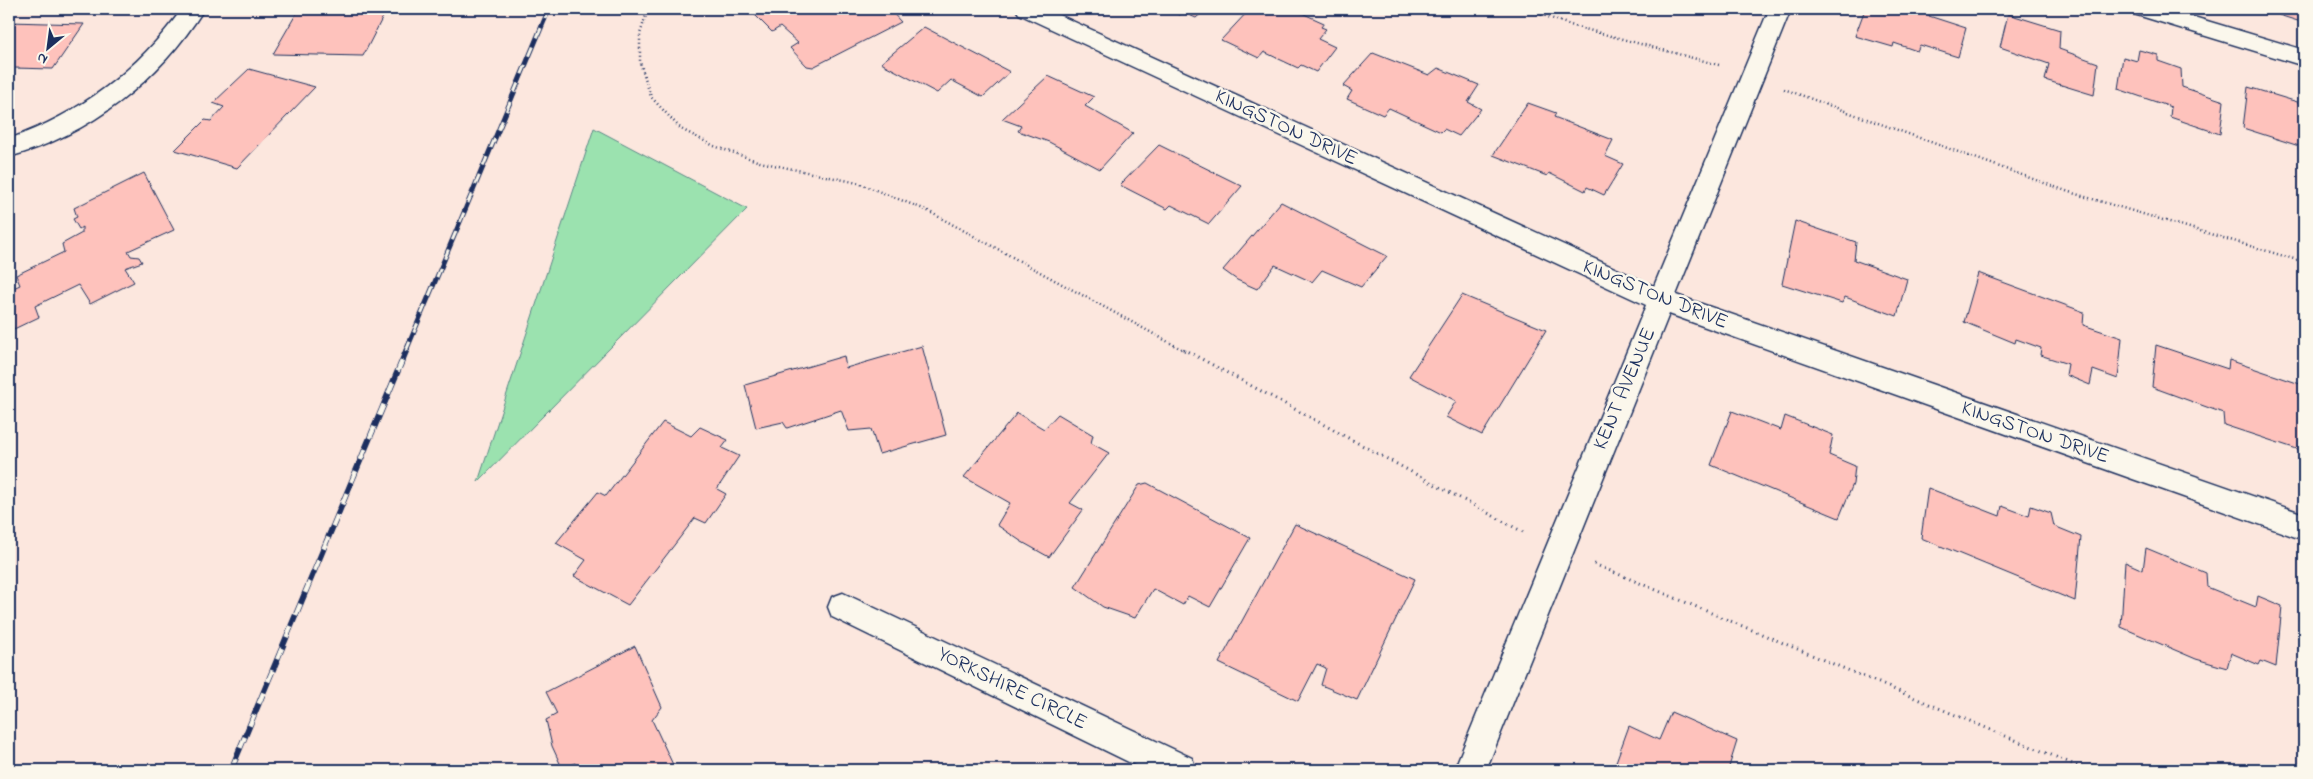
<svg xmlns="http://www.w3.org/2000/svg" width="2313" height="779" viewBox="0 0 2313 779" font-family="'Indie Flower',sans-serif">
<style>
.green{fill:#9be2af;stroke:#5b8886}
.building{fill:#fec2bc;stroke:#1b2f5e}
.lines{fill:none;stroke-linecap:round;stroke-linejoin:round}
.street-casing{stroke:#1b2f5e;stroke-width:3}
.path-far1{stroke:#1b2f5e;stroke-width:2.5;stroke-dasharray:1 3;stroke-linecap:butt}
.path{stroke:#1b2f5e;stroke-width:3;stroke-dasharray:1 4.5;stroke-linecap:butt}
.street{fill:#fbf7ec;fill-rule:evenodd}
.rail-far1-casing{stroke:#1b2f5e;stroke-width:5}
.rail-casing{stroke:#1b2f5e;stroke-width:6}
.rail-far1{stroke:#fbf7ec;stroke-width:3;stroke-dasharray:10;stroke-linecap:butt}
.rail{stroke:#fbf7ec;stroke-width:4.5;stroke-dasharray:12;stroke-linecap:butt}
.labels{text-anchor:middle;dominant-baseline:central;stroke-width:5;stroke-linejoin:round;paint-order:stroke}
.street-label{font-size:21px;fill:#1b2f5e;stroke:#fbf7ec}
</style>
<rect width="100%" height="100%" fill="#fce7de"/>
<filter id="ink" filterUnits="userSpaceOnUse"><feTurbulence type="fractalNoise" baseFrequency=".02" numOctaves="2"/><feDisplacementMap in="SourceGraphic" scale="10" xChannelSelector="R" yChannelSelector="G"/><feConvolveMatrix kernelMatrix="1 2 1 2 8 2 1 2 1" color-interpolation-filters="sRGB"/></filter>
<g filter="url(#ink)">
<path class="green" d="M594 128 747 209 478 482Z"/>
<path class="building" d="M299 9H387L363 56 273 54Z
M749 9H889L901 22 813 67 807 66 790 48 798 43 780 27 772 32Z
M1167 9H1206L1196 18 1182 12 1180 15Z
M1250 9H1293L1324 23 1321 27 1326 29 1318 39 1335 47 1316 72 1301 65 1298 68 1264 52 1259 58 1221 40Z
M1865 9H1931L1929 16 1966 28 1958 57 1920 45 1917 51 1894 43 1893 47 1855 36Z
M2279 9H2304V23L2279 15Z
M2008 14 2060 30 2059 49 2098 63 2094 95 2045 80 2049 64 2000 47Z
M9 22 84 24 53 69 14 68 9 76Z
M924 27 1010 72 983 97 951 80 937 93 881 63Z
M2139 50 2158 55V61L2181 69 2182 87 2224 101 2220 134 2170 117 2171 107 2118 89 2123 57 2137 61Z
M1373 53 1429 75 1438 68 1479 85 1468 102 1481 109 1459 136 1444 129 1441 132 1389 108 1383 115 1347 99 1352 91 1343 86Z
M249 69 315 87 237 168 175 150 205 120 211 121 224 107 213 103Z
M1048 76 1094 97 1085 106 1133 133 1100 169 1049 142 1018 131 1021 126 1002 119Z
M2248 87 2304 104V151L2299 150V146L2243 128Z
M1528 103 1556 113 1554 117 1613 140 1605 156 1623 164 1604 195 1587 187 1585 191 1549 173 1547 176 1493 155Z
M1159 145 1242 186 1209 224 1171 205 1167 209 1120 185Z
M144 173 174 230 128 251 131 256 139 257 142 262 125 268 134 282 90 304 78 285 35 306 39 317 14 329 9 318V290L20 285 16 275 64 252 62 244 82 233V227L79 229 73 219 77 217 74 208Z
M1281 202 1367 246 1387 256 1361 287 1322 270 1312 282 1275 265 1257 289 1237 280 1223 270Z
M1795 221 1856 242 1854 260 1907 279 1897 316 1845 297 1842 303 1782 284Z
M1978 273 2084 312 2083 325 2122 338 2118 379 2093 370 2090 385 2066 375 2068 364 2040 355 2041 348 2016 339 2015 343 1964 322Z
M1462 295 1546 330 1482 435 1446 417 1456 401 1409 376Z
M2156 345 2228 369 2229 360 2300 384 2304 388 2303 451 2224 425 2223 413 2152 387Z
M922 346 946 435 879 454 871 429 849 431 841 410 787 428 783 422 756 428 745 385 844 356 846 368Z
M1732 411 1781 430 1785 416 1833 435 1829 455 1855 466 1853 484 1839 518 1711 465Z
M1017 413 1044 429 1058 414 1093 435 1091 443 1109 453 1070 503 1083 510 1049 557 1022 542 997 525 1010 503 964 477Z
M663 422 691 436 700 427 728 440 722 448 739 456 717 489 726 494 706 523 695 518 628 605 574 576 586 560 556 543 598 492 606 496Z
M1147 483 1250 538 1210 607 1188 596 1183 605 1153 589 1135 618 1103 607 1075 587 1139 485Z
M1928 488 2000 516 2002 506 2029 516 2031 506 2051 513 2054 526 2081 537 2075 601 1921 538Z
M1295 524 1415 579 1357 700 1321 685 1326 668 1317 664 1298 701 1219 663Z
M2146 548 2206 573 2207 587 2256 607 2258 596 2282 606 2276 667 2261 661 2259 665 2231 653 2227 668 2196 659 2121 627 2125 562 2143 570Z
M635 646 662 707 652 720 675 769 578 770 575 763 563 770 552 746 546 720 557 714 546 692Z
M1671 712 1737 741 1728 770H1613L1629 726 1659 740Z"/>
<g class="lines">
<g class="street-casing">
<path id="street" d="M182 9H204C160 80 90 135 9 157V139C80 114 138 70 182 9Z
M1016 9H1046L1654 286 1769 9H1791L1676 295 2304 514V540L1669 314 1486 770H1454L1646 305 1019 14Z
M2131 9H2167L2304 50V66L2134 14Z
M843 593 1192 758 1196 770H1145L832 617 828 607 832 597Z"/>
</g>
<path class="path-far1" d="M648 9 640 34V62L651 97 681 129 714 146 760 162 858 183 926 210 1185 351
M1526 9 1570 25 1719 65
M1784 89 2069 192 2304 262"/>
<path class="path" d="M1183 349 1525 533
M1594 564 2087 770"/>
<use href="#street" class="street"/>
<g class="rail-far1-casing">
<path id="rail-far1" d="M406 351 549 9"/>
</g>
<g class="rail-casing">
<path id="rail" d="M231 770 407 349"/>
</g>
<use href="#rail-far1" class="rail-far1"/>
<use href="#rail" class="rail"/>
</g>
</g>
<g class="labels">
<g class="street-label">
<text transform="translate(1286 128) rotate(25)">KINGSTON DRIVE</text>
<text transform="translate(1655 295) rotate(22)">KINGSTON DRIVE</text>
<text transform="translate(1625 389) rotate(-67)">KENT AVENUE</text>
<text transform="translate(2035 433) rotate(19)">KINGSTON DRIVE</text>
<text transform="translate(1012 689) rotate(26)">YORKSHIRE CIRCLE</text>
</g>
</g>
<rect width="2313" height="779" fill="none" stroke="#fbf7ec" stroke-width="30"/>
<rect x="15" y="15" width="2283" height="749" fill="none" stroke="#1b2f5e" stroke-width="2" filter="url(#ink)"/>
<g transform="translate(48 48) rotate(209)" stroke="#fbf7ec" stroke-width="4" paint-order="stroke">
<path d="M0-4L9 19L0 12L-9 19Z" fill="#1b2f5e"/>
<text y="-8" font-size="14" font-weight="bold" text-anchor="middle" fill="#1b2f5e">N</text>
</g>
</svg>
